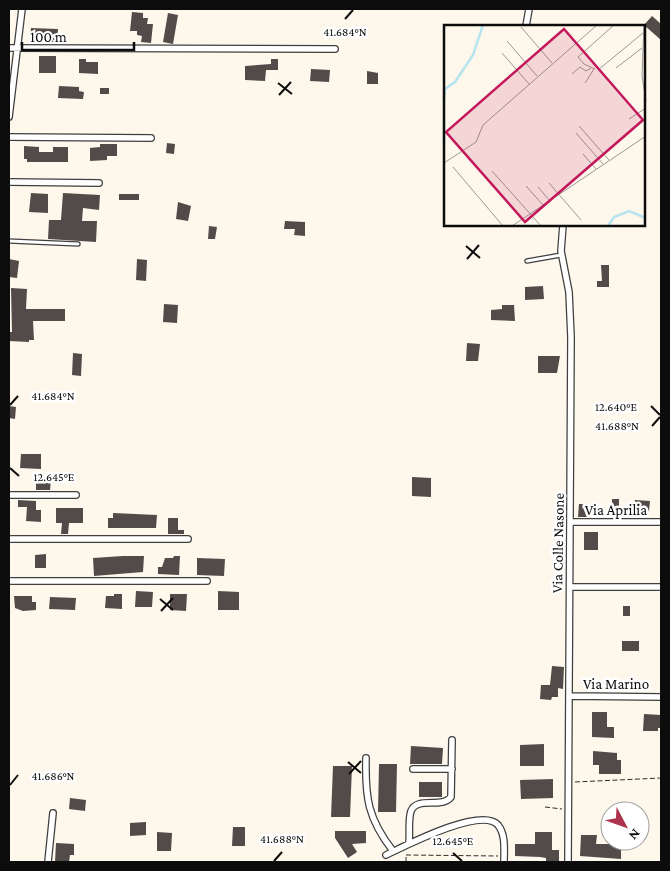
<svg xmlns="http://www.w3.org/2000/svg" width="670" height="871" viewBox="0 0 670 871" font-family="'Crimson Pro',serif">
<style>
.building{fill:#534b49}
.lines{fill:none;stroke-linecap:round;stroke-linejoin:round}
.lane-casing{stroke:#3f3f3f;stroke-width:5.5}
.street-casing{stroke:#3f3f3f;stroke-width:8}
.path{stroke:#2e2e2e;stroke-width:1;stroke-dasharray:5 2.5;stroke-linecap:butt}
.lane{stroke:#fff;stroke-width:3}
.street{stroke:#fff;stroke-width:5.5}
.ticks{fill:none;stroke:#0c0c0c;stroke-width:2}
.labels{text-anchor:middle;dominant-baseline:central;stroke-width:5;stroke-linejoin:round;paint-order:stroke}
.street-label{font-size:15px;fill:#0c0c0c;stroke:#fff}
.inset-river{fill:none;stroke:#b6e4ef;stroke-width:2.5}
.inset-road{fill:none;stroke:#9d9992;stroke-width:1}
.view{fill:#c2185b;fill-opacity:0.15;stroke:#c2185b;stroke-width:2.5}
.inset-edge{fill:none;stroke:#0c0c0c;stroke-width:2.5}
.ticks-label{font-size:12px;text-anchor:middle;fill:#0c0c0c;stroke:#fff;stroke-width:5;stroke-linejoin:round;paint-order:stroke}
</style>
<rect width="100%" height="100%" fill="#fdf7ec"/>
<path class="building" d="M132 12 143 13V18H148L147 24H153L151 43 141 42 142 36 137 35V31H130Z
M168 13 178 15 173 44 163 42Z
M652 16 661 24V40L644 25Z
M31 28 58 29 57 42 30 41Z
M39 56H56V73H39Z
M79 59H86V62H98V74L79 73Z
M271 59H278V70H266L265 81 245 80V66L271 64Z
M311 69 330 70 329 82 310 81Z
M367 71 378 73V84H367Z
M59 86 79 87V91L84 92 83 99 58 98Z
M100 88H109V94H100Z
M167 143 175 144 174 154 166 153Z
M100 144H117V156H107V160L90 161V148L100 147Z
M24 146 39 147V152H53V147H68V162H27V159H24Z
M31 193 48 194V213L29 212Z
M63 193 100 195 99 210 83 208 82 221H97L96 242 48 239 49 220H61Z
M119 194H139V200H119Z
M178 202 191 206 188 221 176 219Z
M285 221 305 222V236L294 235 295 229H284Z
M209 226 217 227 215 239H208Z
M9 259 19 261 17 278 9 277Z
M137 259 147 260 146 281 136 280Z
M601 265H609V287H597V281H602Z
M543 286 544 299 525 300V287Z
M11 288 27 289 26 309H65V321H33L34 340H29V342L9 341 10 332H12Z
M164 304 178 305 177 323 163 322Z
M502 305H514L515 321 491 320V310L502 309Z
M467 343 480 344 478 361H466Z
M73 353 82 354 81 376 72 375Z
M538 356H560L557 373H538Z
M9 406 16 407 15 419 9 418Z
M21 454H41V469L20 468Z
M412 477 431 478V497L412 496Z
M36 480H51L50 490H36Z
M612 499H619V512H612Z
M18 500 36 501V510H41V522L26 521 27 507H18Z
M635 500 650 501 649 511 645 510V514L634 513Z
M579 504H591V517H578Z
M56 508H83V523H69L68 534H61L62 523H56Z
M113 513 157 515 156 528H108V518H113Z
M168 518H178V530H184V534H168Z
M584 532H598V550H584Z
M46 554V568H35V555Z
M123 556H144L143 572 94 576 93 558Z
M174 556H180L179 575 158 574V567H162L165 558H173Z
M197 558 225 559 224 576 197 575Z
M136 591 153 592 152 607H135Z
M218 591 239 592V610H218Z
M114 594H122V609L105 608 106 596H114Z
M170 594H187L186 611 170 610Z
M14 596H32V602H36V610L23 611 15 608Z
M50 597 76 598 75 610 49 609Z
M623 606H630V616H623Z
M622 641H639V651H622Z
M552 666 564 667 563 689 558 688V697H552L551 700 540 699 541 685H550Z
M592 712H607V727H614V738L592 737Z
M644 714 661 715V728H658V731H643Z
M544 744V766H520V745Z
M411 746 443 748 442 764H410Z
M593 751 617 753V760H621V774H599V765H593Z
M379 764H397L396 812H378Z
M333 766H352L350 817H331Z
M553 779V798L521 799 520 780Z
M419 782H442V797H419Z
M70 798 86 800 85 811 69 809Z
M146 822V835L130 836V823Z
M233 827H245V846H232Z
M335 831H366V843L352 844 357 852 348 858 335 838Z
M157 832 172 833 171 851H157Z
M535 832H552V850H559V861H546V858L540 857 515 856V844H535Z
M581 835H597L596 844H621V859L580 856Z
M56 843 74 844V855H70L69 862H55Z"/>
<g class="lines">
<g class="lane-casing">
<path id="lane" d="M9 241 78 244
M527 261 561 255"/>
</g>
<g class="street-casing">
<path id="street" d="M526 26 529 9
M9 48 335 49
M9 117 22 9
M9 137 151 138
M9 182 99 183
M563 225 561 251 569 292 571 337 568 862
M9 495H76
M570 522H661
M9 539H188
M9 581H207
M570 587H661
M570 696 661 697
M366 758C365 798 368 819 393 851
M413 769H452
M409 843C410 834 408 820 411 811 417 796 442 809 451 797L452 740
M386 855C405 846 481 806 498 825 506 835 504 850 504 862
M48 862 53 813"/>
</g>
<path class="path" d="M575 782 661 778
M545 807 562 809
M406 855 498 856
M406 862V855"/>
<use href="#lane" class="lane"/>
<use href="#street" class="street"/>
</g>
<path class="ticks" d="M345 19 353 10M278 83 292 94M279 95 291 82M466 246 480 258M467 259 479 245M10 405 18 396M651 406 660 415M652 426 660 417M10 468 19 476M160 599 173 610M161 611 173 598M348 762 361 773M349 774 361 761M10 785 18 775M453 853 462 861M274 861 282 852"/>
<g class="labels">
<g class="street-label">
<text x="616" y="510">Via Aprilia</text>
<text transform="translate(558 543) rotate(-89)">Via Colle Nasone</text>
<text x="616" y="684">Via Marino</text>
</g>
</g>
<g transform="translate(444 25)">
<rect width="201" height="201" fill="#fdf7ec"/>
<path class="inset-river" d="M0 74 1 64 11 57 29 30 39 0M0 101V118M164 201 170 192 185 186 202 193"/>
<path class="inset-road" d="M200 0 198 51 202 76M77 2 108 38M63 16 93 51M58 28 85 59M172 43 198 23M151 44 140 39 134 32 170 0M154 45 199 8M128 49 136 42 142 46 147 43M141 58 150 44M185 94 202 83M135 101 165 135M132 108 159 139M139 129 152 144M0 138 32 117 39 100 153 0M9 142 59 201M48 146 97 201M105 158 137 195M82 161 99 180M94 162 106 176M68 201 202 111"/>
<path class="view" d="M120 4 199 95 81 197 2 107Z"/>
<rect width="201" height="201" class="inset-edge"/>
</g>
<g class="ticks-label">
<text x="345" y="36">41.684°N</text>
<text x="53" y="400">41.684°N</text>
<text x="616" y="411">12.640°E</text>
<text x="617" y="430">41.688°N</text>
<text x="54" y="481">12.645°E</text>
<text x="53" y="780">41.686°N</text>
<text x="282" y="843">41.688°N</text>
<text x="453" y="845">12.645°E</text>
</g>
<rect width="670" height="871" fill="none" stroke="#0c0c0c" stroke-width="20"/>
<g transform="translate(625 826) rotate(131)"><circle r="24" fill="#ffffff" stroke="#9e9e9e"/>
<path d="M0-4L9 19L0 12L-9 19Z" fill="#ad324d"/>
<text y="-8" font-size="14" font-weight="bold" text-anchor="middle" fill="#0c0c0c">N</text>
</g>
<path d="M22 42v8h112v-8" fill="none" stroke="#0c0c0c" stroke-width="2.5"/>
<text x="30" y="42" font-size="15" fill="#0c0c0c" stroke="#ffffff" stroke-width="4" paint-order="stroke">100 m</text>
</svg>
